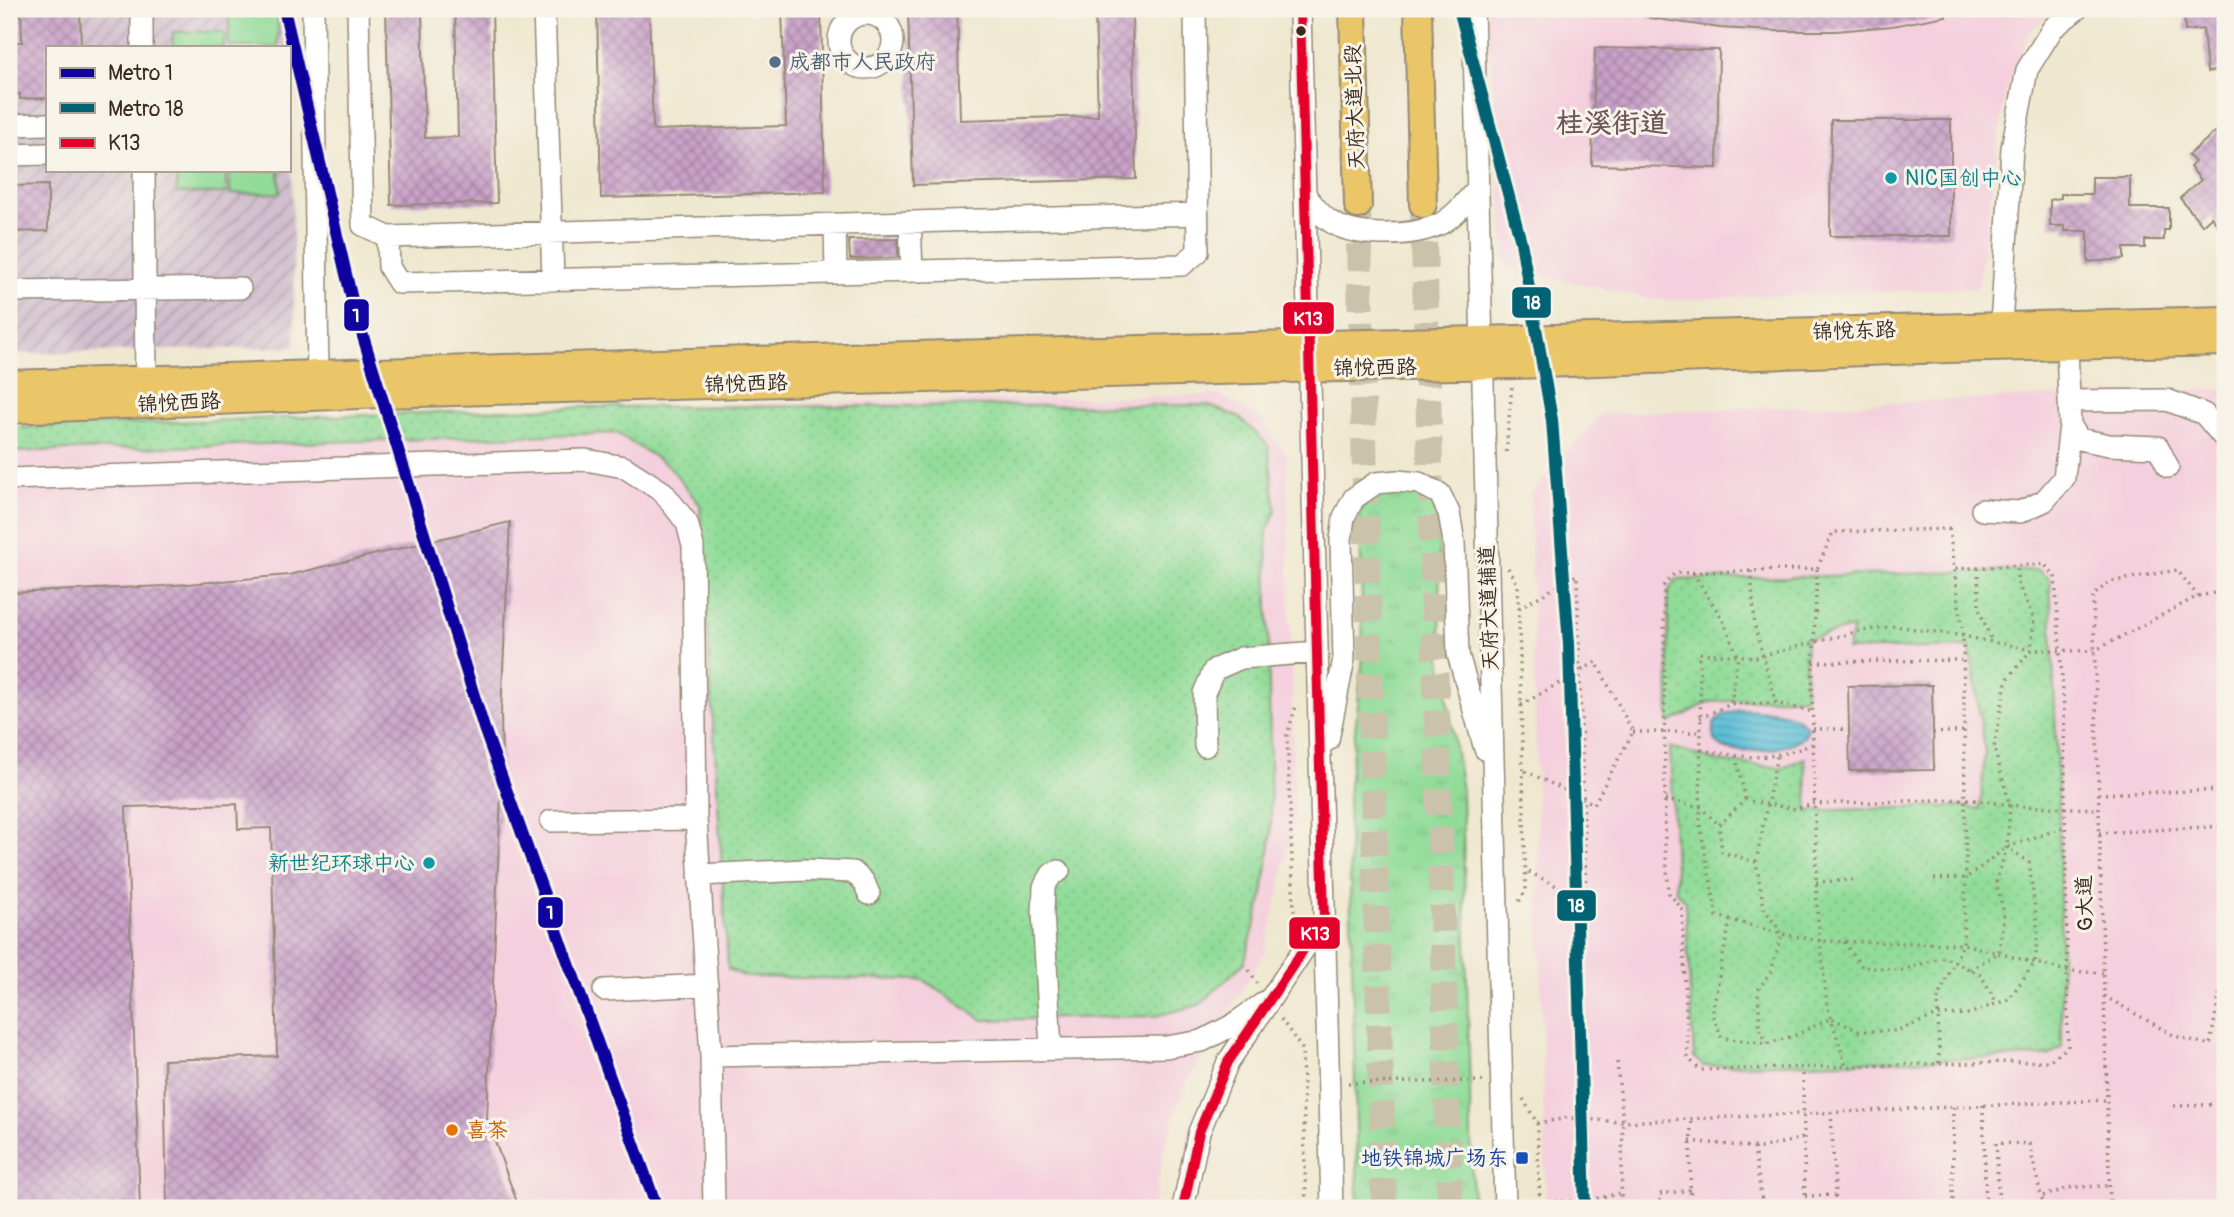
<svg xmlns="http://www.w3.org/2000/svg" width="2234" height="1217" viewBox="0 0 2234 1217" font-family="Pangolin,'LXGW WenKai TC',sans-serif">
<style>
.built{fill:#f4cfdd}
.industrial{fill:url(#industrial-furrows);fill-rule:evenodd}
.grass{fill:url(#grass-tufts);stroke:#66835c;stroke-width:2}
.park{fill:url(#park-dots);stroke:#66835c;stroke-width:2}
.pitch{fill:#91dc99;stroke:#66835c;stroke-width:2}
.water{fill:url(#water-rules);stroke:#4b747c;stroke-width:2}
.building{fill:url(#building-cross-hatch)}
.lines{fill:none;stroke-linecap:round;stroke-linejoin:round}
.major-tunnel{stroke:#cbc2ac;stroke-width:26;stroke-dasharray:26 13;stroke-linecap:butt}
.minor-casing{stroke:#958977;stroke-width:24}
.major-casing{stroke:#958977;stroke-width:30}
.path{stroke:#958977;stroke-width:3.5;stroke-dasharray:2 5;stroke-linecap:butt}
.minor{stroke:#fff;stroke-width:21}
.major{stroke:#eac669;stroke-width:26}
.bus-1-casing{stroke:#f7f3e8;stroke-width:16}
.bus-1{stroke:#e4002b;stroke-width:10}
.metro-1-casing{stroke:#f7f3e8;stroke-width:18}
.metro-2-casing{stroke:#f7f3e8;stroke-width:18}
.metro-1{stroke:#10069f;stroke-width:12}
.metro-2{stroke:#006272;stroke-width:12}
.bus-dot{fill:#3b2a1e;stroke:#f7f3e8;stroke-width:2.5}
.service-dot{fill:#5c6f8a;stroke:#f7f3e8;stroke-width:2.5}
.culture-dot{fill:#0f9aa8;stroke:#f7f3e8;stroke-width:2.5}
.food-dot{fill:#e8710a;stroke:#f7f3e8;stroke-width:2.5}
.transit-dot{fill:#1a4fb4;stroke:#f7f3e8;stroke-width:2.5}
.labels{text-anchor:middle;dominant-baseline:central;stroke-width:6;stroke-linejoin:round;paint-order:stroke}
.service-label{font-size:21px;fill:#4e5e75;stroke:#f7f3e8;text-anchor:start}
.street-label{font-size:21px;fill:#3b2a1e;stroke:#f7f3e8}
.culture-label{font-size:21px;fill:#0d838f;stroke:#f7f3e8;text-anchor:start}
.food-label{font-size:21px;fill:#c56008;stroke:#f7f3e8;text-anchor:start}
.transit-label{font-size:21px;fill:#164399;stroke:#f7f3e8;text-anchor:end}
.district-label{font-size:28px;font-weight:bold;fill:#6d545a;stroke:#f7f3e8}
.line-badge{stroke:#f7f3e8;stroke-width:2.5}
.badge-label{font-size:19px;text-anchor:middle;font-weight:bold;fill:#fff}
</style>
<defs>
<pattern id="industrial-furrows" width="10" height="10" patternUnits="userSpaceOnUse" patternTransform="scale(1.75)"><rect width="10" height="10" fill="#d0bdcd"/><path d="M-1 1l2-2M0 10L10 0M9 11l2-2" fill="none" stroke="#aa9aa6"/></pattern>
<pattern id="grass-tufts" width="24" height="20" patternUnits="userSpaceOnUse" patternTransform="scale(1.75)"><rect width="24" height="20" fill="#91dc99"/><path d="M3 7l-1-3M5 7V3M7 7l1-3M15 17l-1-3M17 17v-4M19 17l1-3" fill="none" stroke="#7ebd83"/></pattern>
<pattern id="park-dots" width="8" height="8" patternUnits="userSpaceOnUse" patternTransform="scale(1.75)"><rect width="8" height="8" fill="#91dc99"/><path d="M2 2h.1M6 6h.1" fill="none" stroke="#7ebd83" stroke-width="1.8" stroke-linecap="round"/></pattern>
<pattern id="water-rules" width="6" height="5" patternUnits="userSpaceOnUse" patternTransform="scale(1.75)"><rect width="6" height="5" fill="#5bbfd9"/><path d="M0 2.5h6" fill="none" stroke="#4c9baf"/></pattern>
<pattern id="building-cross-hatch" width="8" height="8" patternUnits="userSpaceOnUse" patternTransform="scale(1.75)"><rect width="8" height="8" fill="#c9a1c9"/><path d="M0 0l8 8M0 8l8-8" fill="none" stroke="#a483a3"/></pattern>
</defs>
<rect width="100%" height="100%" fill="#f7f3e8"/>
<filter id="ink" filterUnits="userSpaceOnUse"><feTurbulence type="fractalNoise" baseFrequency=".0143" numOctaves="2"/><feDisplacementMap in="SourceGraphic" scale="14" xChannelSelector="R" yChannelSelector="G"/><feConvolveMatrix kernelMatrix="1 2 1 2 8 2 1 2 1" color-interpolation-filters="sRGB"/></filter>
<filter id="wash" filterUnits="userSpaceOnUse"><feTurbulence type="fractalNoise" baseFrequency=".00686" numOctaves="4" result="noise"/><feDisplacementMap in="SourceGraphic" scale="28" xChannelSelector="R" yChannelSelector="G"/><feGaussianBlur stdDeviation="1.57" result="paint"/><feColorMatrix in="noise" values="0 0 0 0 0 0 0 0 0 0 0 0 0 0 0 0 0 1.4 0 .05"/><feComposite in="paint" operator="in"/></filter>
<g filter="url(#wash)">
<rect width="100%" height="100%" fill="#efe8d0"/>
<path class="built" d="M1487 9H2055L2029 32 2005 94 1978 288 1656 300 1506 268Z
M2225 389V1208H1546L1530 494 1601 414Z
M1220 395 1262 420 1287 457 1294 817 1284 872 1265 952 1185 1084 1165 1145 1153 1208H9V428L585 407Z"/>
<path class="industrial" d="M9 9H289L295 347 9 354ZM47 47H289V170H47Z"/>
<path class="grass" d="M1376 490 1424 492 1438 510 1441 657 1462 791 1473 1208H1358L1348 796 1363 657 1360 521 1363 504Z"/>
<path class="park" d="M1207 405 1239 417 1268 445 1276 511 1267 531 1271 838 1262 899 1244 963 1199 1005 1155 1016 983 1020 924 980 746 977 728 969 700 505 669 466 616 433 9 452V428L585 407Z
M2038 570 2050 579 2059 821 2062 1046 2049 1056 1703 1066 1694 1057 1685 901 1676 892 1670 747 1715 761 1782 768 1805 758 1808 811 1960 806 1980 809 1985 752 1970 647 1847 650 1853 628 1806 639 1805 697 1709 702 1669 723 1668 592 1675 580Z"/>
<path class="pitch" d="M229 9H278V47H229Z
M173 32H224V47H173Z
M177 170H226V193H177Z
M230 170H279L280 193 230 194Z"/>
<path class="water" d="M1746 709C1767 711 1795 710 1808 728 1804 750 1741 756 1724 748 1711 742 1709 725 1720 717 1728 711 1737 711 1746 709Z"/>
<g id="blocks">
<path class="building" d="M21 9H80L81 47H47V98L20 99V94H9V42H22Z
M386 9H422L425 138 458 137 455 9H492L497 203 391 205Z
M597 9H649L653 130 786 126 782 9H821L825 192 601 198Z
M908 9H957L960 120 1098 116 1095 9H1132L1136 179 913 185Z
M1649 9H1945L1946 16 1892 26 1836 31H1775L1720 28 1649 18Z
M2184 9H2225V67H2223V70L2207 72 2203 29 2185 31Z
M1595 48 1719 50 1717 168 1592 165Z
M1831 120H1951V236H1830Z
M2225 124V234L2211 217 2202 225 2180 198 2201 180 2190 167 2195 162 2188 155Z
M2092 177H2130V208H2169V230H2164V240H2145V248H2124V259L2088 262V231H2065V226H2050V200L2061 198V194H2092Z
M48 185V231L9 232V186Z
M898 239V258L850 259 849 240Z
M510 522 501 712 502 772 487 1119 519 1208H167L164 1060 277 1056 271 828 238 829 237 804 126 807 140 1208H9V593L164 586 289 575Z
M1932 685 1934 770 1850 771 1848 686Z"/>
</g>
</g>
<g filter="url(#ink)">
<use href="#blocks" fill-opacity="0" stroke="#958977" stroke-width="2"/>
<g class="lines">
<path class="major-tunnel" d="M1423 204 1450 1208
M1358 205 1384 1208"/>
<g class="minor-casing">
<path id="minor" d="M142 9V47
M313 9 318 373
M358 9 363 225 388 237 389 267 399 283 1182 265 1198 252 1195 9
M544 9 553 280
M1300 9 1332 1208
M1473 9 1505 1208
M839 41a27 27 0 1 1 54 0a27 27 0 1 1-54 0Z
M9 125 47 124
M9 155 47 154
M144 170 146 380
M1305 195C1312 203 1319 213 1327 219 1351 239 1411 237 1438 225 1454 218 1467 200 1478 188
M910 222 912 271
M835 224 836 273
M388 237 1197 214
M9 291 240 288
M2001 327 2012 148 2027 70 2053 28 2077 9
M2067 346 2070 425 2079 439 2109 445 2158 447 2168 467
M2069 401 2167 400 2204 414 2225 439
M9 479 586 460 624 467 663 492 687 523 693 546 696 819 711 1056 714 1208
M1982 510 2020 512 2044 501 2064 478 2070 425
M1328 740 1344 659 1341 540 1344 517 1354 498 1376 483 1397 481 1419 483 1440 494 1449 513 1454 542 1458 654 1485 749
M1205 746 1204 693 1214 670 1241 658 1317 652
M551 821 696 819
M699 875 805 870 853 872 864 882 869 894
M604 990 707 985
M1051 1048 1043 913 1044 887 1052 874 1059 871
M711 1056 1166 1047 1202 1041 1231 1026 1268 1000
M1183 1208 1199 1132 1228 1062 1324 919"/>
</g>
<g class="major-casing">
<path id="major" d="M1353 9 1358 205
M1418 9 1423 204
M9 384 876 356 2225 320
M9 410 382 394 1289 369 1514 365 1948 349 2225 342"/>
</g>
<path class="path" d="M1506 452 1512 386
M1949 529 1954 569 2044 564 2055 576 2064 708 2068 1047 2049 1061 1700 1070 1688 1058 1682 909 1669 893 1665 845 1664 585 1675 573 1817 569 1833 532Z
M1508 568 1518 585 1526 890 1517 905
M1978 568 1979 609 1992 642
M1817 569 1812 690 1817 910 1827 1005 1846 1066
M1751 571 1755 627 1776 703
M1693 573 1723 620 1738 656 1731 704
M1519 608 1577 575 1586 901 1525 870
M1813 662 1961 660
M1521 705 1596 662 1633 732 1594 804 1523 770
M1700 718 1731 704 1776 703 1813 712
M1813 729H1849
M1633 732H1701
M1933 733 1965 731
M1701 750C1747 758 1768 762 1813 744
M1736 756 1745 799
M2098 794 2225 790
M1665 800 1700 807 1719 825
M2099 833 2225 826
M1756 862 1722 852 1719 825 1745 800 1795 809 1814 804 1966 799 2019 806 2098 809
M1934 879 1966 878 2007 847 2065 827
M1816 882 1855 880
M1730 920 1712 1014 1722 1038 1767 1044 1796 1035 1831 1018 1859 1031H1896L1938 1015 1969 1014 2009 999 2035 962 2038 931 2029 862 2007 847
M1297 925 1294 911 1287 735 1297 703
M1844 942 1862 967 1902 970 1944 957 1981 975 1997 1003
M1249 970 1257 983
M1970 970 1999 952 2004 913 1996 882 2007 847 2010 805 1994 748 2006 681 2031 650 2034 620 2017 581V566
M2103 973 2067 971 1963 944 1820 941 1782 934 1717 916 1700 825 1701 732 1699 653 1757 657 1855 632 1895 626 1963 636 2031 650 2094 651 2198 596 2225 591
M2104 996 2175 1036 2210 1045 2225 965
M1281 1019 1302 1049 1306 1208
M1767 1044 1760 1028 1758 990 1771 971 1782 934 1764 908 1756 862 1777 755
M1617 1062 1623 1122 1621 1208
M1939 1063 1938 997 1963 944 1966 878 1963 636 1954 569
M1803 1074 1805 1208
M1348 1083 1483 1081
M1523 1099 1537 1123 1540 1208
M1983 1105 1986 1208
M2174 1106 2225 1104
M1953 1107V1208
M1831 1112 1836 1208
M1537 1123 1569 1118 1623 1122 2107 1100
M1690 1141 1760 1148 1804 1138
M1754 1148 1763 1208
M1805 1196 1834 1195
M2043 1196 2073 1187 2109 1186
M1541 1202 1589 1200 1622 1193
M1660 1208V1194L1690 1190
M1690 1208 1691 1118
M1999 1208 1996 1143 2029 1144 2044 1208
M2110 1208 2093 596 2109 582 2177 570 2198 596"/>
<use href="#minor" class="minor"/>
<use href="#major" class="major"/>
<g class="bus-1-casing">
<path id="bus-1" d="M1183 1208 1199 1132 1228 1062 1324 919 1300 9"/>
</g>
<use href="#bus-1" class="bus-1"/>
<g class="metro-1-casing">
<path id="metro-1" d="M284 9 353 304 484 728 657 1208"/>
</g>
<g class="metro-2-casing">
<path id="metro-2" d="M1459 9 1521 242 1552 420 1569 644 1585 1208"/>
</g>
<use href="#metro-1" class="metro-1"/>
<use href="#metro-2" class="metro-2"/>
</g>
</g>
<circle class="bus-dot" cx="1301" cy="31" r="6"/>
<circle class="service-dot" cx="775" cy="62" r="7"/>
<g class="culture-dot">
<circle cx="1891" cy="178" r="7"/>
<circle cx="429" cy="863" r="7"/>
</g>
<circle class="food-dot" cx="452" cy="1130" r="7"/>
<rect class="transit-dot" x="1515" y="1151" width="14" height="14" rx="3.5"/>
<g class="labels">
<g class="service-label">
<text x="789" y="62">成都市人民政府</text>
</g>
<g class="street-label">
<text transform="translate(1355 107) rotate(-92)">天府大道北段</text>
<text transform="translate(1854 331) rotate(-2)">锦悦东路</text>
<text transform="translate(1375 368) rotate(-1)">锦悦西路</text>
<text transform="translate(746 384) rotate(-2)">锦悦西路</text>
<text transform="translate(179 403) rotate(-3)">锦悦西路</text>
<text transform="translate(1489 608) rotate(-92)">天府大道辅道</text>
<text transform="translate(2085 903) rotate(-92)">G大道</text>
</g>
<g class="culture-label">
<text x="1905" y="178">NIC国创中心</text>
<text x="415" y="863" text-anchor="end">新世纪环球中心</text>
</g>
<g class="food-label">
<text x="466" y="1130">喜茶</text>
</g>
<g class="transit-label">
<text x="1508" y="1158">地铁锦城广场东</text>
</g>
<g class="district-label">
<text x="1612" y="123">桂溪街道</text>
</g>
</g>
<g class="line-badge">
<rect x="1511" y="286" width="41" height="33" rx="7" fill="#006272"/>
<rect x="343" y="298" width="27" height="34" rx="7" fill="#10069f"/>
<rect x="1282" y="301" width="53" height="34" rx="7" fill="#e4002b"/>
<rect x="1556" y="889" width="41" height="33" rx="7" fill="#006272"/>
<rect x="537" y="896" width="27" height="33" rx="7" fill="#10069f"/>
<rect x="1288" y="916" width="53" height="34" rx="7" fill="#e4002b"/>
</g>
<g class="badge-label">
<text x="1532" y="309">18</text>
<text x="356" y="322">1</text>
<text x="1308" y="325">K13</text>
<text x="1576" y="912">18</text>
<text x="550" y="919">1</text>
<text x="1315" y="940">K13</text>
</g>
<rect width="2234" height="1217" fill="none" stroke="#f7f3e8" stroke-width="35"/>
<rect x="46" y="46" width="245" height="126" fill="#f7f3e8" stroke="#aca397" stroke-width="2"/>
<rect x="60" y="68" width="35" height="10" fill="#10069f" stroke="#aca397" stroke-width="2"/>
<text x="108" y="80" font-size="21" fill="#3b2a1e">Metro 1</text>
<rect x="60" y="103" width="35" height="10" fill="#006272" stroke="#aca397" stroke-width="2"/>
<text x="108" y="116" font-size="21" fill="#3b2a1e">Metro 18</text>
<rect x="60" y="138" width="35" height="10" fill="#e4002b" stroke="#aca397" stroke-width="2"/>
<text x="108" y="150" font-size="21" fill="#3b2a1e">K13</text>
</svg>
